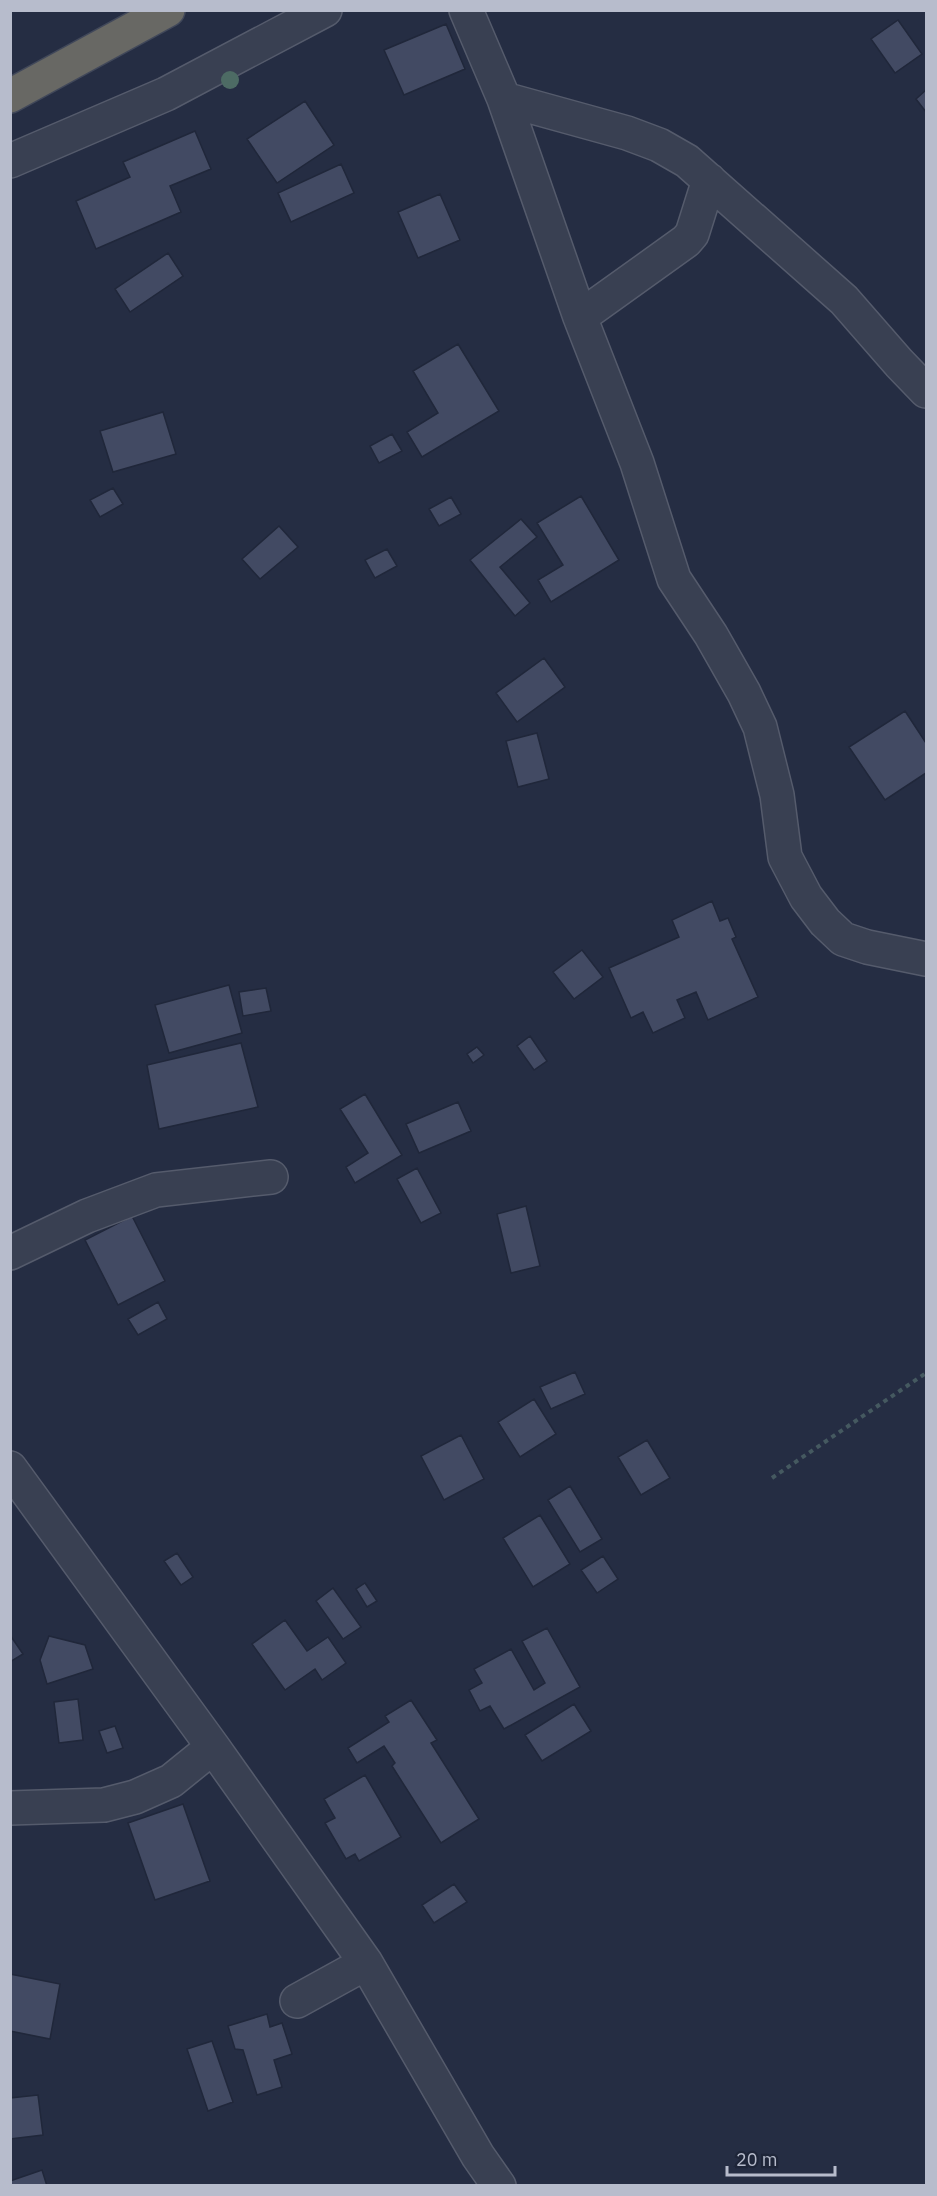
<svg xmlns="http://www.w3.org/2000/svg" width="937" height="2196" viewBox="0 0 937 2196" font-family="'IBM Plex Sans',sans-serif">
<style>
.building{fill:#424a63;stroke:#20273a;stroke-width:1.5}
.lines{fill:none;stroke-linecap:round;stroke-linejoin:round}
.minor-casing{stroke:#555b6c;stroke-width:36}
.trunk-casing{stroke:#41485a;stroke-width:36}
.path{stroke:#455960;stroke-width:4;stroke-dasharray:4.5 4.5;stroke-linecap:butt}
.minor{stroke:#394052;stroke-width:33}
.trunk{stroke:#686864;stroke-width:33}
.tree{fill:#4d6b64}
</style>
<rect width="100%" height="100%" fill="#252d43"/>
<path class="building" d="M898 20 922 54 895 73 871 39Z
M446 24 465 69 404 95 384 50Z
M926 90V112L916 99Z
M305 101 334 145 277 183 247 139Z
M195 131 211 169 170 186 181 212 96 249 76 201 130 177 123 162Z
M341 164 354 193 291 222 278 193Z
M440 194 460 240 418 258 398 212Z
M168 253 183 276 130 312 115 289Z
M458 344 499 411 422 457 407 432 438 413 413 371Z
M163 412 176 454 113 472 100 431Z
M392 434 402 451 379 463 370 446Z
M113 488 123 504 100 517 90 500Z
M581 496 619 560 551 602 538 580 563 565 537 523Z
M451 497 461 514 439 526 429 509Z
M521 519 537 537 500 567 530 603 515 616 470 560Z
M279 526 298 547 260 579 242 559Z
M387 549 397 566 375 578 365 560Z
M544 658 565 687 517 722 496 693Z
M905 711 926 743V773L885 800 849 747Z
M537 733 549 779 518 787 506 741Z
M712 901 720 921 728 918 736 937 732 939 758 997 708 1020 696 992 677 1000 685 1018 653 1033 643 1012 631 1018 609 968 679 937 672 920Z
M582 950 603 977 574 999 553 972Z
M229 985 242 1033 169 1053 155 1005Z
M266 988 271 1011 243 1016 239 992Z
M530 1036 547 1061 534 1070 517 1046Z
M241 1043 258 1107 159 1129 147 1065Z
M477 1047 484 1055 473 1063 467 1054Z
M365 1094 402 1155 355 1183 346 1167 368 1153 340 1109Z
M458 1102 471 1131 419 1153 406 1124Z
M417 1168 441 1213 421 1223 397 1179Z
M526 1206 540 1266 511 1273 497 1214Z
M132 1216 165 1281 118 1305 85 1240Z
M158 1302 167 1319 138 1335 128 1319Z
M575 1372 585 1394 551 1409 540 1387Z
M534 1399 556 1434 520 1457 498 1422Z
M461 1435 484 1479 444 1500 421 1456Z
M647 1440 670 1478 641 1495 618 1457Z
M570 1486 602 1539 580 1552 548 1500Z
M540 1515 570 1564 533 1587 503 1538Z
M177 1553 193 1577 181 1585 164 1561Z
M603 1556 618 1579 597 1593 581 1570Z
M365 1583 377 1601 367 1607 356 1589Z
M333 1588 361 1627 343 1639 316 1601Z
M285 1620 307 1651 328 1637 346 1663 322 1680 315 1669 285 1690 252 1644Z
M547 1628 580 1687 504 1729 490 1706 480 1711 469 1690 482 1683 474 1669 511 1649 534 1690 545 1683 522 1641Z
M10 1635 23 1654 10 1662Z
M49 1636 85 1645 93 1669 47 1684 40 1660Z
M78 1699 83 1740 59 1743 54 1702Z
M411 1700 437 1740 431 1743 479 1819 441 1843 392 1766 395 1763 384 1746 357 1763 348 1748 389 1722 385 1716Z
M574 1704 591 1731 542 1761 525 1735Z
M115 1726 123 1748 107 1753 99 1731Z
M365 1775 401 1837 359 1861 355 1854 346 1859 325 1823 335 1818 324 1799Z
M183 1804 210 1881 155 1900 128 1823Z
M454 1884 467 1902 434 1923 422 1905Z
M10 1974 60 1984 50 2039 10 2031Z
M267 2014 270 2027 282 2023 292 2054 274 2060 282 2087 257 2095 243 2050 235 2049 228 2026Z
M212 2041 233 2102 208 2111 187 2049Z
M38 2095 43 2135 10 2139V2098Z
M42 2170 47 2186H10V2181Z"/>
<g class="lines">
<g class="minor-casing">
<path id="minor" d="M466 10 504 99 580 317 637 463 674 579 711 635 744 693 760 727 777 795 785 857 806 897 825 922 843 939 867 947 926 959
M504 99 627 133 659 145 687 161 844 300 899 363 926 391
M10 161 166 94 325 10
M580 317 686 241 692 234 709 180
M10 1253 87 1216 156 1190 271 1177
M10 1468 213 1747 366 1963 478 2156 499 2186
M10 1808 104 1805 135 1797 171 1781 213 1747
M297 2001 366 1963"/>
</g>
<g class="trunk-casing">
<path id="trunk" d="M10 96 168 10"/>
</g>
<path class="path" d="M772 1478 926 1373"/>
<use href="#minor" class="minor"/>
<use href="#trunk" class="trunk"/>
</g>
<circle class="tree" cx="230" cy="80" r="9"/>
<rect width="937" height="2196" fill="none" stroke="#b7bccc" stroke-width="24"/>
<path d="M727 2166v9h108v-9" fill="none" stroke="#b7bccc" stroke-width="3"/>
<text x="736" y="2166" font-size="18" fill="#b7bccc" stroke="#1e2538" stroke-width="4.5" paint-order="stroke">20 m</text>
</svg>
